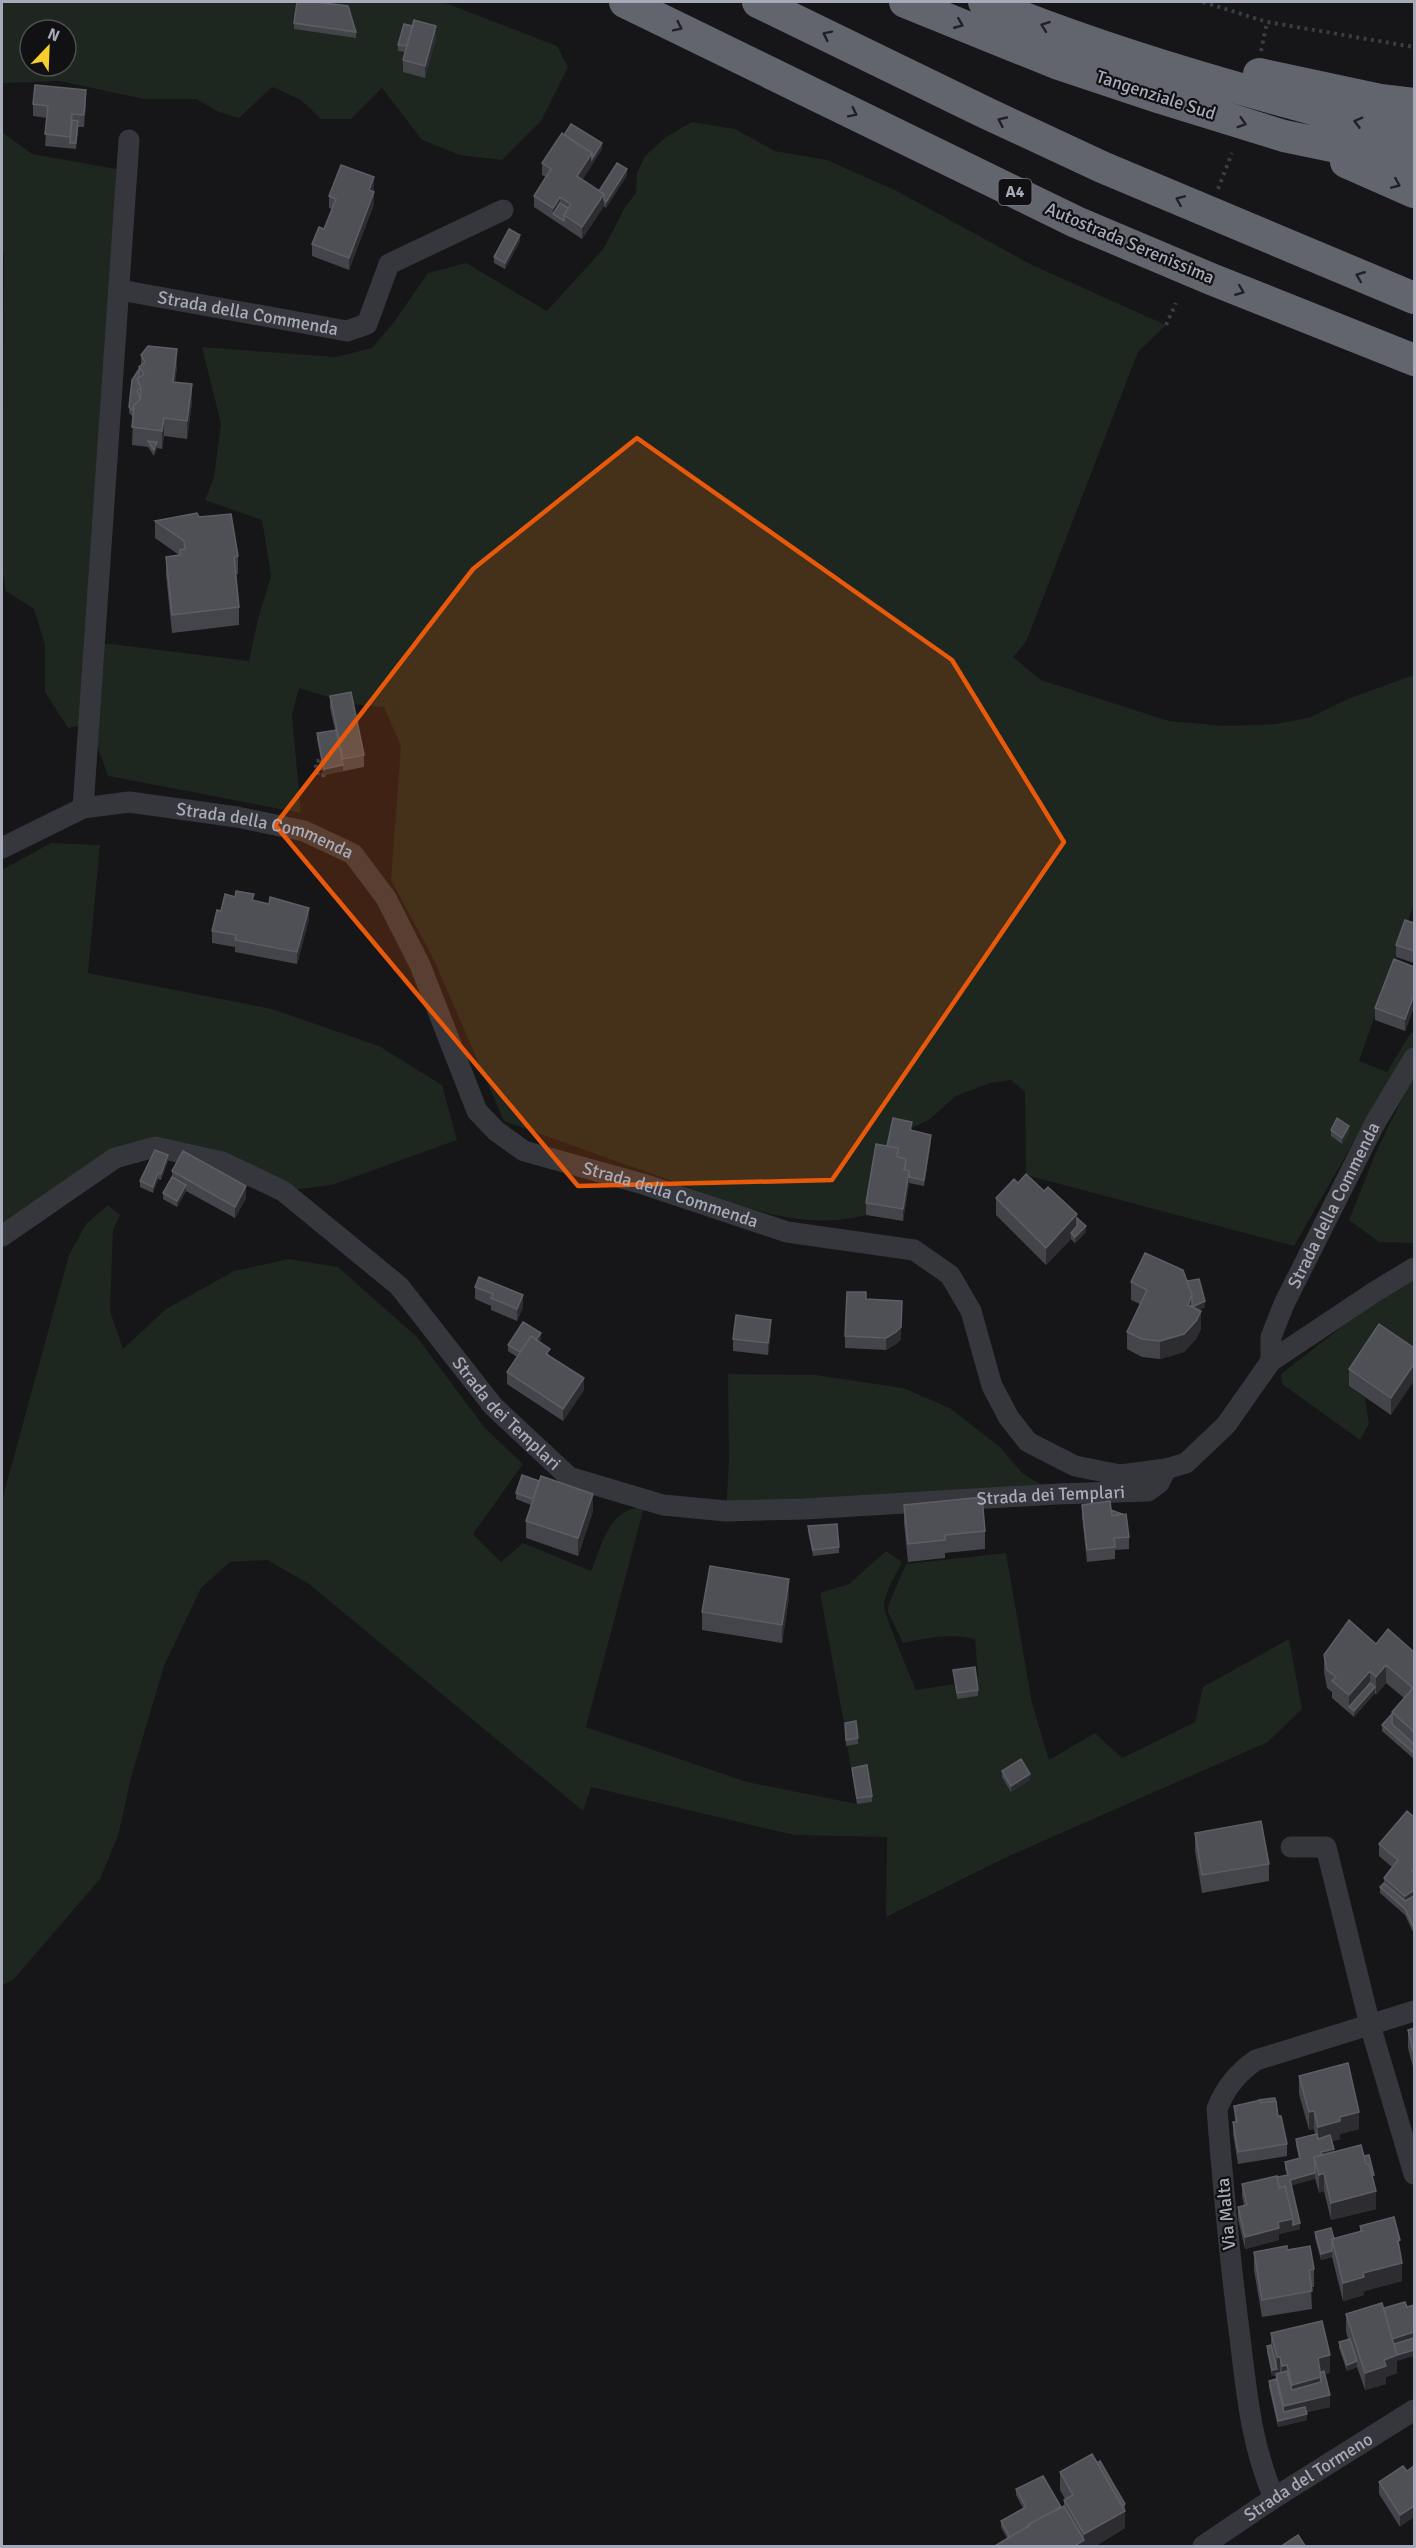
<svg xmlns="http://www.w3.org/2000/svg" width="1416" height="2548" viewBox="0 0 1416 2548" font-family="Signika,sans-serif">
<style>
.green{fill:#1d261f;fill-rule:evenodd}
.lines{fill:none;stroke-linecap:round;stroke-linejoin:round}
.path{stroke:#3c3d44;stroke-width:4;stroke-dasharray:3 4.5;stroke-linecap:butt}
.minor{stroke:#36373d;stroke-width:21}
.highway{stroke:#62646e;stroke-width:32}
.wall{fill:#44454a}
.shaded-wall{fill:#2d2d31}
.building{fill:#4f5056;stroke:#5d5e65;stroke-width:1.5}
.oneway{stroke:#212124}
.marked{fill:#e8590c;fill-opacity:0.2;stroke:#e8590c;stroke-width:4.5;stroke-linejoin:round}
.labels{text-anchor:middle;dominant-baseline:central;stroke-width:4.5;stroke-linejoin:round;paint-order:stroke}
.shield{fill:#111012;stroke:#7a7c86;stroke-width:1.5}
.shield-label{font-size:16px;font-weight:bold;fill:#a7aab8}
.street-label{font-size:18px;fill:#a7aab8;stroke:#111012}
</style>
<rect width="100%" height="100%" fill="#161517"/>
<path class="green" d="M2 2H443L557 46 568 67 541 121 502 160 460 155 422 140 382 88 351 119H321L301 100 272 87 239 118 219 112 196 99H144L59 81 2 83ZM30 30H66V66H30Z
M692 122 735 129 775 151 827 160 897 191 1032 265 1166 325 1138 352 1026 642 1013 657 1041 680 1169 721 1226 726 1276 724 1311 717 1350 698 1414 675V904L1359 1061 1387 1072 1411 1032 1414 1034V1046L1377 1101 1294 1246 1026 1175 1025 1092 1011 1080 990 1083 956 1096 930 1119 912 1128 893 1125 886 1158 866 1215C796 1235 715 1196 650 1173 601 1156 552 1138 504 1121L433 958 391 880 401 746 384 707 351 704 299 688 292 715 301 813 108 776 89 724 68 728 45 692V645L34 609 6 591 2 568 4 254 2 253V132L32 154 128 171 95 642 249 661 258 619 271 576 262 520 205 500 214 477 221 424 202 347 336 357 372 348 394 322 428 273 466 263 547 311 604 248 625 207 636 193 637 173 645 156 666 137Z
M51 843 100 845 88 973 272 1009 379 1046 442 1085 457 1140 332 1185 283 1191 154 1147 2 1236V870Z
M1414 1074V1243L1379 1242 1349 1220 1376 1152Z
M108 1205 120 1215 113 1230 110 1311 123 1349 166 1309 234 1271 289 1259 338 1267 417 1337 485 1428 523 1464 473 1534 501 1562 523 1543 591 1571C602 1545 609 1507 644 1507L586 1727 747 1782 857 1804 872 1802 852 1774 847 1746 858 1744 845 1729 820 1593 849 1584 886 1551 902 1562C896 1575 885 1591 884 1606 883 1612 911 1677 916 1690L954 1684 957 1699 975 1677 978 1676 975 1639C951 1633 927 1638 903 1643L888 1612V1606L906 1564 1006 1553 1032 1703 1049 1760 1095 1733 1122 1758 1195 1722 1203 1687 1289 1639 1302 1709 1268 1742 1009 1856 886 1917 887 1837 794 1835 591 1787 583 1811 309 1584 267 1560 230 1562 201 1588 164 1666 132 1774 118 1836 100 1879 13 1980 2 1985V1500L69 1255 86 1224Z
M1414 1276V1366L1349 1386 1365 1398 1369 1424 1360 1440 1282 1384 1281 1374 1375 1301Z
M728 1374 816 1375 903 1388 950 1408 1001 1448 1022 1473 1057 1494 726 1511 729 1461Z"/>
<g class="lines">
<path class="path" d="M1203 2 1267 22 1414 47
M1261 51 1267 22
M1218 189 1232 153
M1166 325 1176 303
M321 760 324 775 318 776 315 762Z"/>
<g class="minor">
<path id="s1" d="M120 290 347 331 367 324 389 264 503 210"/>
<path d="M83 808 129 140"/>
<path id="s2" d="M2 848 83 808 129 802 237 817 304 831 353 854 386 898 420 965 477 1111 496 1131 524 1151 643 1184 787 1232 914 1250 950 1275 971 1311 992 1386 1009 1418 1028 1442 1075 1466 1120 1475 1166 1469 1186 1463 1226 1425 1271 1361 1376 1291 1414 1268"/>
<path id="s3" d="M2 1236 115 1158 155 1147 222 1162 283 1191 399 1286 493 1406 569 1477 663 1505 726 1511 805 1509 1057 1494 1148 1491 1159 1483 1166 1469"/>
<path id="s4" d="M1271 1361V1337L1284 1304 1375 1123 1414 1058"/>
<path d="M1291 1847H1326L1370 2025 1414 2174"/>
<path d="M1274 2498C1251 2444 1247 2395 1240 2338 1230 2261 1223 2186 1217 2109 1225 2088 1237 2073 1256 2060L1414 2011"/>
<path id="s5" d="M1203 2546 1274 2498 1414 2410"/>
</g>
<path class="highway" d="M625 2 1076 222 1211 279 1414 360
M758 2 982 111 1102 167 1414 298
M905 2 1056 63 1158 97 1284 136 1414 163
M984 2C1078 41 1175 71 1273 98 1320 111 1367 125 1414 135
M1259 74 1380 100 1414 104
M1346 162 1414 192"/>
</g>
<path class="wall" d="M294 23 356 32V38L294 29Z
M413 26 436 38 425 78 403 72V60L406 52 398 51V45Z
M86 102 84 127H78L76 149 45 146 47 118 33 116V104Z
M564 135 602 149 582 180 599 191 627 175 606 208 604 206 582 239 534 207V196L546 177 542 175V163Z
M374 189 373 191 374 204 349 270 312 256V244L324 229 332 209 329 208V196Z
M520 241 505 269 494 263V257Z
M141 355 177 367 175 382 192 402 187 439 164 436 162 449 157 448 154 456 148 447 132 445 133 417 129 413V407L139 367 141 365Z
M199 517 238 556V574H236L239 607V625L172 633 166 575V557L179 555 155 538V521Z
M330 696 364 755V767L324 775 317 739V733L335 730 330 708Z
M254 901 309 919 297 964 235 952V947L212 943V931L221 911Z
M1414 923V963L1396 957V945Z
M1414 967V1007L1405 1031 1375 1020V1008Z
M912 1128 911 1130 931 1141 924 1186 909 1183 903 1221 866 1215V1203L887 1146Z
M1331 1130 1349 1132 1342 1144 1331 1136Z
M168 1161 161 1180 158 1179 153 1193 140 1187V1181Z
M172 1171 246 1198 235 1218 186 1191 177 1207 163 1199V1193L172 1177Z
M1018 1183 1044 1191 1077 1218 1086 1232 1075 1243 1071 1239 1046 1265 996 1215V1198Z
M1187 1281 1205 1307 1199 1310 1201 1329 1196 1339 1184 1352 1160 1359 1142 1357 1127 1349V1332L1140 1304 1131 1300V1282Z
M475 1287 523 1307 517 1321 491 1310V1306L475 1299Z
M866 1299 901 1339 896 1344 886 1350 845 1348V1336Z
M771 1332 768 1355 733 1351V1339Z
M541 1339 539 1342 550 1356 584 1390 563 1421 507 1384V1372L517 1357 508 1351V1345Z
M1414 1348 1391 1415 1349 1386V1369Z
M516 1493 593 1511 578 1556 526 1538V1521L531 1505 516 1499Z
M904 1505 985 1531V1549L945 1553V1558L908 1562 904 1523Z
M1082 1505 1111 1510 1129 1537V1549L1115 1550V1559L1087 1562 1082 1517Z
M808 1526 839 1547V1553L813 1556 808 1532Z
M789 1597 782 1643 702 1630V1612Z
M1376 1644 1414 1652V1759L1382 1731V1725L1404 1698 1386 1683 1376 1695 1375 1693 1354 1717 1332 1698V1692L1327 1688 1324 1672V1655Z
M953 1670 978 1690V1696L957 1699Z
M845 1723 858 1738V1744L846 1746Z
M852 1768 872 1796V1802L857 1804 852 1774Z
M1002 1771 1030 1780 1011 1792 1002 1777Z
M1414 1817V1934L1405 1915 1380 1893V1887L1384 1883V1878L1392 1867 1379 1856V1844Z
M1195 1833 1269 1864V1881L1202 1893 1195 1851Z
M1414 2028V2071L1408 2048V2030Z
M1299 2076 1359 2129 1340 2134V2139L1332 2141 1334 2152 1364 2156 1374 2181 1376 2209 1331 2220 1324 2191 1319 2193 1315 2178 1291 2185 1300 2229 1279 2234V2240L1245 2249 1238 2219V2207L1244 2206 1242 2196V2184L1287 2175 1285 2168V2162L1299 2158 1296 2145V2139L1315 2134 1314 2129 1309 2130 1299 2094Z
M1234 2106 1278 2116 1287 2144V2156L1238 2164 1233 2134V2122H1235Z
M1360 2226 1400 2251 1402 2281 1364 2291V2295L1343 2301 1332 2257 1321 2260 1315 2238V2232L1334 2239 1360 2232Z
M1287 2250 1314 2269V2287H1311L1312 2309 1262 2317 1254 2270V2252Z
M1346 2314 1397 2361V2373L1386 2377V2384L1365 2390 1357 2367 1347 2371 1339 2348V2342L1348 2339 1346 2332Z
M1271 2333 1330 2373 1325 2374 1330 2407 1306 2412 1307 2420 1278 2427 1269 2387V2381L1276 2379V2375L1272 2376 1267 2352V2346L1271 2345Z
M1097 2463 1125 2504V2528L1094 2547H993L1007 2538 1001 2527V2521L1023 2508 1016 2495V2489L1061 2507 1064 2506V2500L1065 2499 1060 2490V2472Z
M1407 2471 1400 2527 1379 2494V2482Z"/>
<path class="shaded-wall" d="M436 26V38L425 78V66Z
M86 90V102L84 127V115Z
M602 143V149L592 165V159Z
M592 153V165L577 188V176Z
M627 169V175L606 208V202Z
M374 177V189L369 202V190Z
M374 192V204L349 270V258Z
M604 194V206L582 239V227Z
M560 197V209L553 214V220V208Z
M520 235V241L505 269V263Z
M177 349V367L173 400V382Z
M192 384V402L187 439V421Z
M164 418V436L162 449V431Z
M157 442V448L154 456V450Z
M343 765V771L324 775V769Z
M309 908V919L297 964V952Z
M1414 995V1007L1405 1031V1019Z
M1349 1126V1132L1342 1144V1138Z
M931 1135V1141L924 1186V1180Z
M168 1155V1161L161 1180V1174Z
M909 1171V1183L903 1221V1209Z
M158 1173V1179L153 1193V1187Z
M186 1185V1191L177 1207V1201Z
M246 1186V1198L235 1218V1207Z
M1077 1214V1232L1071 1233V1239L1046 1265V1248Z
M1086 1226V1232L1075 1243V1237Z
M523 1295V1307L517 1321V1309Z
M1192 1295 1205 1301V1307L1192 1313 1188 1305Z
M902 1301 901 1339 896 1344 886 1350V1338Z
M1201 1311V1329L1196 1339 1184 1352 1160 1359V1341Z
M771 1320V1332L768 1355V1343Z
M541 1333V1339L534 1350V1344Z
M1414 1364V1381L1391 1415V1398Z
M584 1378V1390L563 1421V1409Z
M593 1494V1511L578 1556V1538Z
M789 1579V1597L782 1643V1625Z
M1386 1665V1683L1376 1695V1677Z
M1370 1671V1689L1349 1707V1713V1695Z
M1375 1687V1693L1354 1717V1711Z
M1030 1774V1780L1011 1792V1786Z
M1414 1890V1902L1405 1907V1896Z
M1314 2111V2129L1309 2130V2112Z
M1359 2112V2129L1340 2134V2139L1318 2145V2127L1340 2117Z
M1334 2149V2155L1321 2158V2152Z
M1315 2173V2179L1290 2186V2180Z
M1324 2173V2191L1319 2193V2175Z
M1376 2191V2209L1331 2220V2203Z
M1293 2219 1300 2223V2229L1279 2234V2240L1245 2249V2237L1278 2222Z
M1332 2251V2257L1321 2260V2254Z
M1402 2263V2281L1364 2291V2295L1343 2301V2283L1363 2273Z
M1414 2332V2344L1391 2345V2339Z
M1414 2350V2356L1397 2361V2373L1386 2377V2384L1365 2390V2373L1384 2360Z
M1330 2355V2373L1318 2376V2358Z
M1277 2357H1280V2374L1277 2375Z
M1357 2361V2367L1347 2371V2365Z
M1287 2365V2383L1282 2384V2366Z
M1277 2369V2375L1272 2376V2370Z
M1321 2377V2394L1292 2402V2385Z
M1330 2395V2407L1284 2418V2406Z
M1307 2414V2420L1278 2427V2421Z
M1413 2499H1414V2517L1400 2527V2515Z
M1125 2511V2528L1094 2547H1073L1084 2540V2534Z"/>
<path class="building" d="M297 2H316L348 6 356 32 294 23Z
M414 20 436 26 425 66 403 60Z
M404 24 413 26 407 46 398 45Z
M35 85 86 90 84 115 72 114 70 137 45 134 48 106 33 104Z
M72 120 78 121 76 143H70Z
M571 124 602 143 592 159V153L564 135Z
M562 133 592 153 577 176 604 194 582 227 564 215 571 204 560 197 553 208 534 196 551 169 542 163Z
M617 163 627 169 606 202 604 200V194L599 191Z
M341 165 374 177 369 190 374 192 349 258 312 244 319 227 324 229 336 199 329 196Z
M560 203 568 208 564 215V221L553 214Z
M509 229 520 235 505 263 494 257Z
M148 346 177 349 173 382 192 384 187 421 164 418 162 431 132 427 134 405 140 400 141 388 137 379 144 374 139 367 145 362 141 355Z
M139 369V377L137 379 141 388 137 391 140 397V400L134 405 133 411 129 407 132 380Z
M148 441 157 442 154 450Z
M197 513 199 517 231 514 238 556 234 557 239 607 172 615 166 557 180 555V550L185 549 184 541 155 521Z
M351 692 364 755 343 759 330 696Z
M336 730 343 765 324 769 317 733Z
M236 891 254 894 252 900 269 904 270 897 309 908 297 952 235 940 236 935 212 931 217 910 221 911 225 894 235 897Z
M1405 920 1414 923V951L1396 945Z
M1394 959 1414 967V995L1405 1019 1375 1008Z
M893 1118 912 1122 910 1130 931 1135 924 1180 909 1177V1171L905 1170 906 1159 897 1157 898 1148 887 1146Z
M1337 1118 1349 1126 1342 1138 1331 1130Z
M876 1144 898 1148 897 1157 906 1159 904 1170 909 1171 903 1209 866 1203Z
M155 1150 168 1155 161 1174 158 1173 153 1187 140 1181Z
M183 1151 246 1186 235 1207 172 1171Z
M1026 1174 1044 1191 1048 1187 1077 1214 1046 1248 996 1198 1014 1179 1018 1183Z
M172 1177 186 1185 177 1201 163 1193Z
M1077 1218 1086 1226 1075 1237 1071 1233 1077 1226Z
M1145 1253 1183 1270 1192 1295 1188 1305 1201 1311 1196 1321 1184 1334 1160 1341 1142 1339 1127 1332 1147 1290 1131 1282Z
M479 1277 523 1295 517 1309 491 1298 493 1294 475 1287Z
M1199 1279 1205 1301 1192 1307V1295L1187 1281Z
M847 1292H866V1299L902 1301 901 1327 896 1332 886 1338 845 1336Z
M736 1315 771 1320 768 1343 733 1339Z
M523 1322 541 1333 536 1340 531 1336 520 1352 508 1345Z
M1379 1324 1414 1348V1364L1391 1398 1349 1369Z
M531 1336 550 1349 546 1354 584 1378 563 1409 507 1372Z
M522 1475 539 1481 533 1499 516 1493Z
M541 1476 593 1494 578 1538 526 1521Z
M982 1497 985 1531 945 1535V1540L908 1544 904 1505Z
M1110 1501 1112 1516 1126 1514 1129 1537 1114 1538 1115 1547 1087 1550 1082 1505Z
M1111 1510 1122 1514H1123L1112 1516Z
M837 1524 839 1547 813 1550 808 1526Z
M710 1566 789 1579 782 1625 702 1612Z
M1349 1620 1376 1644 1388 1629 1414 1652V1732L1392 1712 1413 1688 1386 1665 1376 1677 1370 1671 1349 1695 1332 1681 1336 1677 1327 1670 1324 1655Z
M975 1667 978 1690 957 1693 953 1670Z
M1370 1683 1375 1687 1354 1711 1349 1707Z
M1392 1714V1724L1414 1744V1753L1382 1725Z
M856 1721 858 1738 846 1740 845 1723Z
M1021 1759 1030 1774 1011 1786 1002 1771Z
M867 1765 872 1796 857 1798 852 1768Z
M1407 1811 1414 1817V1868L1412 1871 1414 1874V1890L1405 1896 1384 1878 1398 1860 1379 1844Z
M1261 1821 1269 1864 1202 1875 1195 1833Z
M1384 1883 1405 1901 1414 1896V1928L1405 1909 1380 1887Z
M1414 2028V2054L1408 2030Z
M1348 2063 1359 2112 1340 2117V2121L1318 2127 1314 2111 1309 2112 1299 2076Z
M1275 2098V2101L1261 2103V2100H1258Z
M1261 2100V2103L1276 2101 1278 2116H1281L1287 2144 1238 2152 1233 2122H1237L1234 2106Z
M1317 2134 1318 2139 1330 2135 1334 2149 1321 2152 1322 2155 1314 2157 1315 2173 1290 2180 1300 2223 1293 2225V2219L1285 2186 1279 2188 1277 2177 1288 2175 1285 2162 1300 2158 1296 2139Z
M1361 2145 1366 2164H1369L1376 2191 1331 2203 1324 2173 1319 2175 1314 2157Z
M1369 2155 1374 2175H1372L1369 2164H1366L1364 2156Z
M1277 2176 1279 2188 1285 2186 1293 2219 1278 2222 1279 2228 1245 2237 1238 2207 1247 2205 1242 2184Z
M1394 2217 1400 2240 1398 2241 1402 2263 1363 2273 1364 2277 1343 2283 1332 2239 1362 2231 1360 2226Z
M1331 2228 1334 2239H1332V2251L1321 2254 1315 2232Z
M1287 2246V2250L1310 2246 1314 2269 1309 2270 1312 2291 1262 2300 1254 2252Z
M1405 2302 1407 2307 1414 2305V2332L1392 2339 1384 2308Z
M1382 2303 1397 2355 1384 2360 1386 2366 1365 2373 1346 2314Z
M1322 2321 1330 2355 1318 2358 1321 2377 1292 2385 1287 2365 1282 2366 1280 2357H1277L1271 2333Z
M1414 2338V2350L1397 2355 1394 2344Z
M1350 2339 1357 2361 1347 2365 1339 2342Z
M1271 2345 1277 2369 1272 2370 1267 2346Z
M1287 2371 1292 2390 1321 2382 1320 2373 1324 2371 1330 2395 1284 2406 1276 2374Z
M1276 2379 1284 2412 1305 2407 1307 2414 1278 2421 1269 2381Z
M1092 2454 1125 2511 1084 2534 1064 2500 1073 2495 1060 2472Z
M1100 2461 1125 2504 1122 2506 1097 2463Z
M1403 2466 1407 2471 1414 2466V2499H1413L1414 2501V2506L1400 2515 1379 2482Z
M1043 2476 1061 2507 1029 2524V2526L1008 2538 1009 2536 1001 2521 1026 2507 1016 2489Z
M1064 2506 1084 2540 1073 2547H993L1030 2525 1029 2524Z
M1298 2535 1306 2547H1280Z"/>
<defs><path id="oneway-chevron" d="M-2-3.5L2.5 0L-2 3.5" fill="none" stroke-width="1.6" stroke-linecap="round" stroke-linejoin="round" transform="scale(1.5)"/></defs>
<g class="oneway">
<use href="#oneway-chevron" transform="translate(959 24) rotate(22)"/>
<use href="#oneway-chevron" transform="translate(1045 26) rotate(-160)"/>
<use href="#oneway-chevron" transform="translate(678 27) rotate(26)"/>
<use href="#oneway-chevron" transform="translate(827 35) rotate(-154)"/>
<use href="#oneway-chevron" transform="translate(853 113) rotate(26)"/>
<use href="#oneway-chevron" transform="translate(1002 121) rotate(-155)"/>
<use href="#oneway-chevron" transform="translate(1358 122) rotate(-165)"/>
<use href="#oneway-chevron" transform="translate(1242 123) rotate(17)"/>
<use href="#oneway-chevron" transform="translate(1396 184) rotate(23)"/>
<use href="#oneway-chevron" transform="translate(1180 200) rotate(-157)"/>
<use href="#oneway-chevron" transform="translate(1360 276) rotate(-158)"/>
<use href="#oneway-chevron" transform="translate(1240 291) rotate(22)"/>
</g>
<path class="marked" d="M637 438 952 660 1064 842 832 1180 578 1186 275 825 473 569Z"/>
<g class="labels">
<rect class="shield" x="998.5" y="179" width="33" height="26" rx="4.5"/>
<g class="shield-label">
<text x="1015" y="192">A4</text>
</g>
<g class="street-label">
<text transform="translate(1156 95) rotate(18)">Tangenziale Sud</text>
<text transform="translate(1130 243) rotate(23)">Autostrada Serenissima</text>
<text stroke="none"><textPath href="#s1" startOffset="130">Strada della Commenda</textPath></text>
<text stroke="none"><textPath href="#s2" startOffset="276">Strada della Commenda</textPath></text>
<text stroke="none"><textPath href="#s2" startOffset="870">Strada della Commenda</textPath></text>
<text stroke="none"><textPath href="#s4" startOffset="170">Strada della Commenda</textPath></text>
<text stroke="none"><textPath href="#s3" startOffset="632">Strada dei Templari</textPath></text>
<text stroke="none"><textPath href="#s3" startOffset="1208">Strada dei Templari</textPath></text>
<text transform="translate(1226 2214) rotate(-95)">Via Malta</text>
<text stroke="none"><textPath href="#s5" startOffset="126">Strada del Tormeno</textPath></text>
</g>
</g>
<rect width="1416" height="2548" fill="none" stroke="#a7aab8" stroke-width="6"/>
<g transform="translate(48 48) rotate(23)"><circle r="28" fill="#111012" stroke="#4d4e54" stroke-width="1.5"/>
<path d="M0-4.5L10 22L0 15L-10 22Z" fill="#f6ce2f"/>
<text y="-9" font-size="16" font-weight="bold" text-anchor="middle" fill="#a7aab8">N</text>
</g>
</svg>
